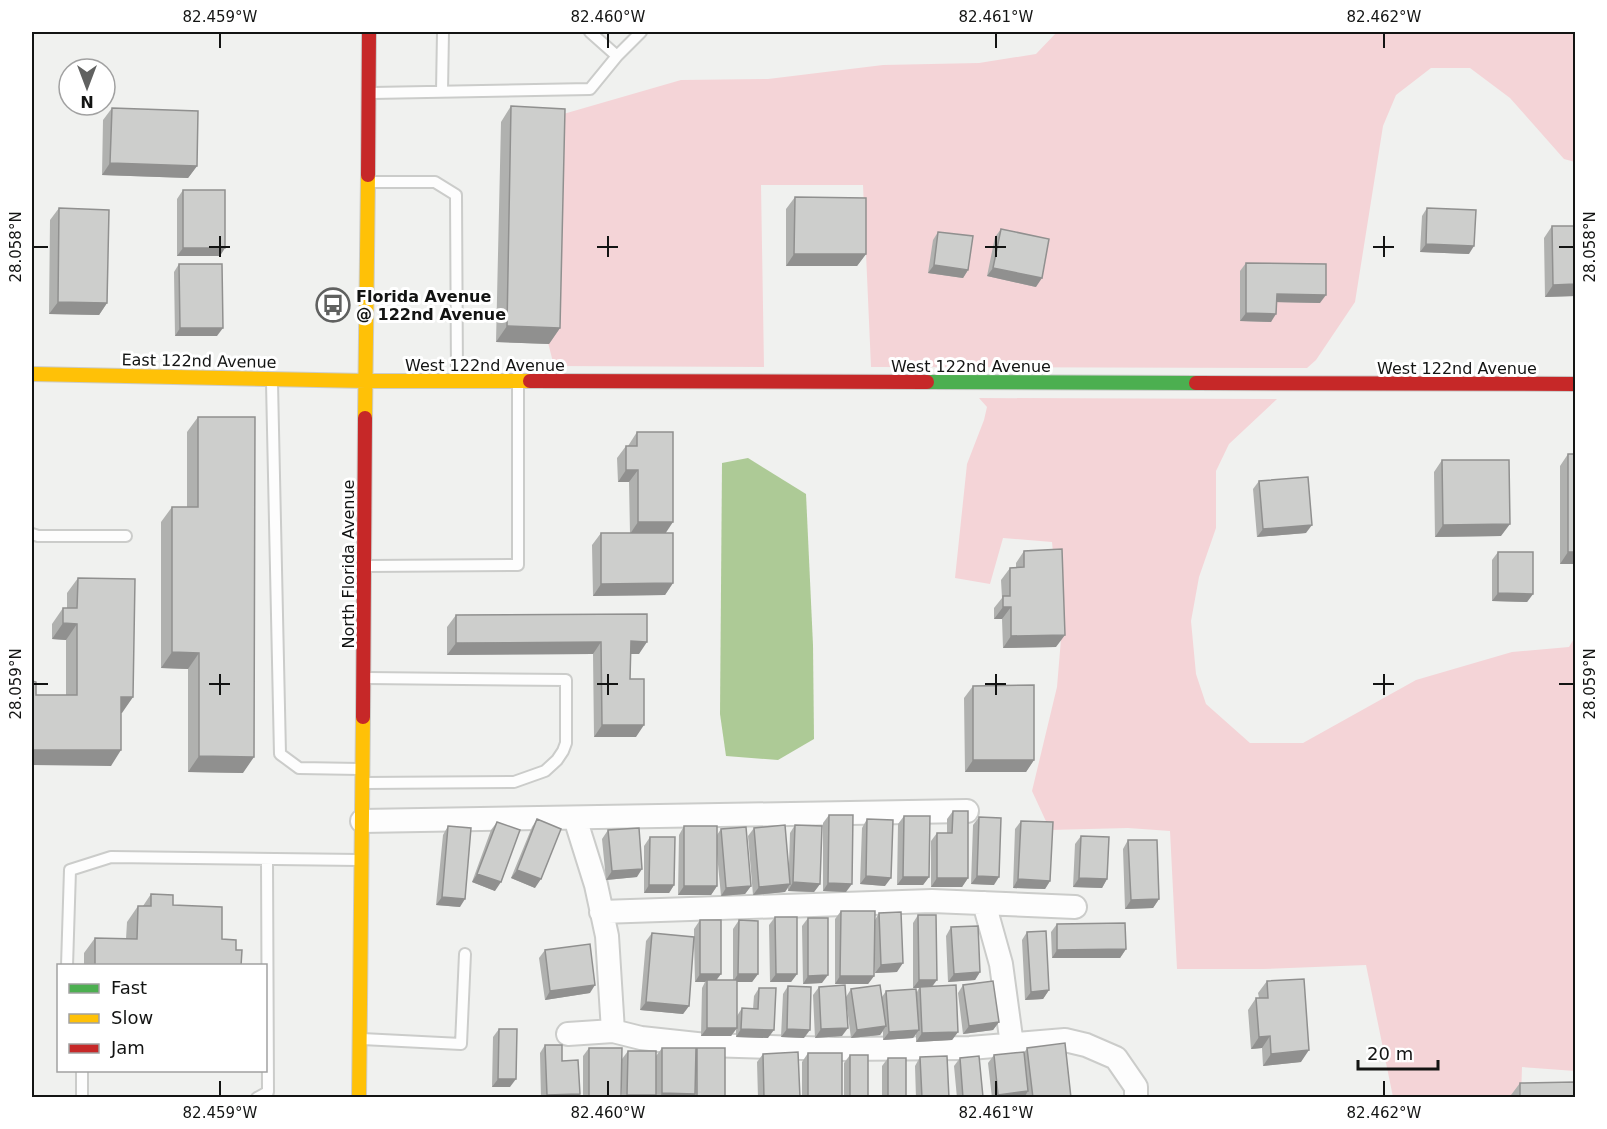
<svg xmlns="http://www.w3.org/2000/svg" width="1607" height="1129" viewBox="0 0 1607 1129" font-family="'DejaVu Sans',sans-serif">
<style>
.green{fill:#f4d4d7}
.water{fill:#adca96}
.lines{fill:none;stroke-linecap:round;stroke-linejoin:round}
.lane-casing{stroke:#cbccca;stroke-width:14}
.street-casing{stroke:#cbccca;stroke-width:26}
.fast-casing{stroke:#cbccca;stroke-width:16}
.slow-casing{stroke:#cbccca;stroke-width:16}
.jam-casing{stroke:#cbccca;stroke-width:16}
.lane{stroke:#fdfdfd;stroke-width:10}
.street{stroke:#fdfdfd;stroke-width:22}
.fast{stroke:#4caf50;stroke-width:14}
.slow{stroke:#ffc107;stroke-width:14}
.jam{stroke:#c62828;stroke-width:14}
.wall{fill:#b0b1af}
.shaded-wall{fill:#90908f}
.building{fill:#cdcecc;stroke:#90908f;stroke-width:1.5}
.ticks{fill:none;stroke:#131413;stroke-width:2}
.labels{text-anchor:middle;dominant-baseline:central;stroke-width:6;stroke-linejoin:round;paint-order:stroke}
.poi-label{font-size:16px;font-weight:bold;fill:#131413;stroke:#fff;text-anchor:start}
.street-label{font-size:16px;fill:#131413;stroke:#fff}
.neatline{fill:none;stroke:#131413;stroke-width:2}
.ticks-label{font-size:15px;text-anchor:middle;fill:#131413}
</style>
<rect width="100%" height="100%" fill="#f0f1ef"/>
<path class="green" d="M1057 32H1575V162L1564 159 1510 98 1470 68H1431L1396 95 1383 126 1355 302 1316 360 1307 368 871 367 863 185H761L764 367 554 366 533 284 553 117 681 80 768 79 883 65 979 63 1036 54Z
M979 398 1277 399 1229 444 1216 471V528L1199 577 1191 621 1196 674 1206 704 1250 743H1303L1416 680 1512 652 1569 647 1575 637V1071L1522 1067 1521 1097H1393L1366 965 1263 969H1177L1170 831 1128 828 1050 830 1032 791 1057 687 1061 639 1052 542 1003 538 990 584 955 578 967 464 984 420 987 407Z"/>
<path class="water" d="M748 458 806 494 813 645 814 739 778 760 726 756 720 714 722 463Z"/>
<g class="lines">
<g class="lane-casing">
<path id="lane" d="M590 32 617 56 641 32
M442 91 443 32
M372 93 590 89 617 56
M370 182H435L456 195 457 378
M272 383 280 754 299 768 360 769
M32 534 38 536H126
M368 566 518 565V383
M364 783 514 782 545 771 557 760 563 751 566 743V680L367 678
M67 966 70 870 111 857 359 860
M362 1039 461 1044 465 954
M82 1070V1098
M257 1098 268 1092 267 859"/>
</g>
<g class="street-casing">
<path id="street" d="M575 818 596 885 607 936 613 1031
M362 821 967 811
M984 903 1001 964 1012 1045
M601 912 932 901 1075 907
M568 1034 613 1031 641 1038 706 1045 835 1049 970 1048 1065 1040 1086 1045 1116 1058 1136 1087V1098"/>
</g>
<g class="fast-casing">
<path id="fast" d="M927 382 1196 383"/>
</g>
<g class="slow-casing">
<path id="slow" d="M32 374 366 381H530
M365 418 368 175
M359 1098 363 717"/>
</g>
<g class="jam-casing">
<path id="jam" d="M368 175 369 32
M530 381 927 382
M1196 383 1576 384
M363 717 365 418"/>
</g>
<use href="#lane" class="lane"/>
<use href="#street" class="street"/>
<use href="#fast" class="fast"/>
<use href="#slow" class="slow"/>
<use href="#jam" class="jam"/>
</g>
<path class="wall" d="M511 106 560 328 549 344 496 342 501 122Z
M112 108 197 166 188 178 102 175 103 120Z
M183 190 220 256H177V199Z
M795 197 866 254 857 266H786V209Z
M59 208 107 303 99 315 49 314 50 220Z
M1427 208 1469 254 1420 252 1422 216Z
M1552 226H1575V296L1545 297 1544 238Z
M1001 229 1036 287 987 276 995 237Z
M938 232 968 270 963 278 928 273 933 240Z
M1246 263 1320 303 1277 302 1271 322 1240 321V271Z
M179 264 217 336H175L174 272Z
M198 417 243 773 188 772V669L161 668V522L172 507H187V432Z
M637 432 666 533 673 583 665 595 593 596 592 545 601 533H630L629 482H618L617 458 626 446H628Z
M1568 454 1575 564H1560V466Z
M1442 460 1501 536 1435 537 1434 472Z
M1259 481 1306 533 1257 537 1253 489Z
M1024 551 1056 647 1003 648 1002 619H994V608L1002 598 1001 580 1010 568 1016 567V563Z
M1498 552 1533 594 1527 602 1492 601V560Z
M78 578 133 697 121 713 111 766 36 695H66V640L52 639V624L63 608H67V593Z
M647 614 639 654H631L630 679 636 737H594L593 654 447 655V627L456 615Z
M973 686 1034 760 1026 772H965L964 698Z
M953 811 968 878 962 887H931V841L937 833H947V819Z
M829 815 846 892 823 891V823Z
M904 816 929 877 923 885H897L898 824Z
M979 817 994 885 971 884 973 825Z
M537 819 535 888 511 878 532 827Z
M867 819 885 886 860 884 862 828Z
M1021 821 1050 881 1045 889 1013 888 1015 829Z
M497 822 495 891 472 882 491 830Z
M795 825 820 884 814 892 788 891V888L785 892 753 895 748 836 754 828 789 864 790 833Z
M448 826 460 907 436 905 443 835Z
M684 826 717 835 721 829 751 886 745 894 721 896 717 854V886L711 895H678L679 835Z
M608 830 637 877 606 880 602 839Z
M1081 836 1107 879 1102 888 1073 887 1075 844Z
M650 837 674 885 669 893H644V846Z
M1128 840 1159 899 1153 908 1125 909 1123 849Z
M151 894 173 905 236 950 241 966H84V953L95 938 126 939 127 922 138 906H143Z
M841 911 875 920 879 913 897 972 875 973 874 948V976L868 984H835V919Z
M918 915 932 986 958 1032 952 1040 916 1042V1034L913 1038 883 1040V1031L880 1035 851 1038 846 1001 842 1036 815 1038 813 995 819 987 846 997 851 989 882 997 886 991 917 992 919 988H913V923Z
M775 917 797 974 791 982H770L769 925Z
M808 918 822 983 803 984 802 926Z
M700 920 717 980H733V929L739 920 758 974 752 982H737V1016L742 1008 753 1009 754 996 759 988 768 1038 736 1037V1029L731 1036H701L702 988 705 982H695L694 939 689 1006 683 1014 640 1010 646 941 652 933 694 937V929Z
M1057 924 1126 949 1120 958H1052L1051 932Z
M951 927 980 972 975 980 948 982 946 936Z
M1027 932 1049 990 1043 999 1025 1000 1022 940Z
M545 950 590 993 545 1000 539 958Z
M1267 981 1301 1062 1263 1066 1262 1048 1251 1049 1248 1010 1256 998H1259L1258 993Z
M963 985 999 1022 993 1030 963 1034 958 993Z
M788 986 804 1038 781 1037 783 994Z
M499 1029 510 1087H492L493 1037Z
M545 1045 562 1061 580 1094 577 1098H541L540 1053Z
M589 1048 621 1098H583V1056Z
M662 1048 696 1050 697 1048 725 1098H656V1056Z
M1027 1048 1071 1098H1026V1095L1024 1098H992L988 1063 994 1055 1024 1053Z
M628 1051 656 1095 655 1098H622V1059Z
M808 1053 842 1098H802V1062Z
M763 1054 800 1098H758L757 1062Z
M850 1055 868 1098H844V1063Z
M920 1057 949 1098H916L915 1066Z
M888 1058 906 1098H882V1066Z
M960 1058 983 1098H957L954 1066Z
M1520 1083 1575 1098H1511V1095Z"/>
<path class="shaded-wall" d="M110 163 197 166 188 178 102 175Z
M1426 244 1474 246 1469 254 1420 252Z
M183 248H225L220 256H177Z
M794 254H866L857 266H786Z
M934 265 968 270 963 278 928 273Z
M993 268 1042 278 1036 287 987 276Z
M1575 284V296L1545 297 1553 285Z
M1277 294 1326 295 1320 303 1271 302Z
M58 302 107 303 99 315 49 314Z
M1246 313 1276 314 1271 322 1240 321Z
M507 326 560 328 549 344 496 342Z
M180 328H223L217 336H175Z
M626 470H638L629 482H618Z
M638 522H673L665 534H630Z
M1510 524 1501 536 1435 537 1443 525Z
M1312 525 1306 533 1257 537 1263 529Z
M1568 552H1575V564H1560Z
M673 583 665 595 593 596 601 584Z
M1498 593 1533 594 1527 602 1492 601Z
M1003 607H1011L1002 619H994Z
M63 623 77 624 66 640 52 639Z
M1065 635 1056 647 1003 648 1011 636Z
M631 641 647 642 639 654H622Z
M601 642 593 654 447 655 456 643Z
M172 652 199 653 188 669 161 668Z
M121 697H133L122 713H111Z
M602 725H644L636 737H594Z
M32 750H121L111 766 32 765Z
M199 756 254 757 243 773 188 772Z
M973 760H1034L1026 772H965Z
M642 869 637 877 606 880 612 871Z
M517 870 541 879 535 888 511 878Z
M477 874 501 882 495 891 472 882Z
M866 876 891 878 885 886 860 884Z
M977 876 999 877 994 885 971 884Z
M903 877H929L923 885H897Z
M937 878H968L962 887H931Z
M1079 878 1107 879 1102 888 1073 887Z
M1018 879 1050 881 1045 889 1013 888Z
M793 882 820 884 814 892 788 891Z
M828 883 852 884 846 892 823 891Z
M790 884 785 892 753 895 759 887Z
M649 885H674L669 893H644Z
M684 886H717L711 895H678Z
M751 886 745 894 721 896 726 888Z
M442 897 465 899 460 907 436 905Z
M1159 899 1153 908 1125 909 1131 900Z
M1126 949 1120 958H1052L1057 950Z
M903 963 897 972 875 973 881 965Z
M980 972 975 980 948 982 954 974Z
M700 974H721L715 982 707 980 705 982H695Z
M738 974H758L752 982H733Z
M776 974H797L791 982H770Z
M828 975 822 983 803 984 808 976Z
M840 976H874L868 984H835Z
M919 980H937L931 988 920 987 919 988H913Z
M595 985 590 993 545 1000 550 991Z
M1049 990 1043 999 1025 1000 1031 992Z
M646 1002 689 1006 683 1014 640 1010Z
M999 1022 993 1030 963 1034 969 1026Z
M886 1026 880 1035 851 1038 857 1030Z
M707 1028H737L731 1036H701Z
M848 1028 842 1036 815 1038 821 1029Z
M741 1029 774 1030 768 1038 736 1037Z
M787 1029 810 1030 804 1038 781 1037Z
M919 1030 913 1038 883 1040 889 1032Z
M958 1032 952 1040 916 1042 922 1033Z
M1270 1036 1262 1048 1251 1049 1259 1037Z
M1309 1050 1301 1062 1263 1066 1271 1054Z
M498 1079H516L510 1087H492Z
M1028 1091 1024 1098H996L998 1095Z
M662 1093 695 1094 693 1098H659Z
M580 1094 577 1098H546L547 1095Z
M627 1095H656L655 1098H626Z"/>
<path class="building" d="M511 106 565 109 560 328 507 326Z
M112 108 198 111 197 166 110 163Z
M183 190H225V248H183Z
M795 197 866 198V254H794Z
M59 208 109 210 107 303 58 302Z
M1427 208 1476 210 1474 246 1426 244Z
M1552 226H1575V284L1553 285Z
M1001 229 1049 239 1042 278 993 268Z
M938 232 973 236 968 270 934 265Z
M1246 263 1326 264V295L1277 294 1276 314 1246 313Z
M179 264H222L223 328H180Z
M198 417H255L254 757 199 756V653L172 652V507H198Z
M637 432H673V522H638V470H626V446H637Z
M1568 454H1575V552H1568Z
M1442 460H1509L1510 524 1443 525Z
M1308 477 1312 525 1263 529 1259 481Z
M601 533H673V583L601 584Z
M1062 549 1065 635 1011 636V607H1003V596H1010V568L1024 567V551Z
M1498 552H1533V594L1498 593Z
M78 578 135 579 133 697H121V750H32V681L36 682V695H77V624L63 623V608H77Z
M647 614V642L631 641 630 679H644V725H602L601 642 456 643V615Z
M1034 685V760H973V686Z
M953 811H968V878H937V833H952Z
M829 815H853L852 884 828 883Z
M904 816H930L929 877H903Z
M979 817 1001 818 999 877 977 876Z
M537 819 561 829 541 879 517 870Z
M867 819 893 820 891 878 866 876Z
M1021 821 1053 822 1050 881 1018 879Z
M497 822 520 830 501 882 477 874Z
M785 825 790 884 759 887 754 828Z
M795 825 822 826 820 884 793 882Z
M448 826 471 828 465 899 442 897Z
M684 826H717V886H684Z
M746 827 751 886 726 888 721 829Z
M639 828 642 869 612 871 608 830Z
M1081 836 1109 837 1107 879 1079 878Z
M650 837H675L674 885H649Z
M1128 840H1157L1159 899 1131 900Z
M151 894 173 895V905L222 907V939L236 940V950H242L241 966H95V938L137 939 138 906H151Z
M841 911H875L874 976H840Z
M901 912 903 963 881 965 879 913Z
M918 915H936L937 980H919Z
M775 917H797V974H776Z
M808 918H828V975L808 976Z
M700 920H721V974H700Z
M739 920 758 921V974H738Z
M1125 923 1126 949 1057 950V924Z
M978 926 980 972 954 974 951 927Z
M1046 931 1049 990 1031 992 1027 932Z
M652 933 694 937 689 1006 646 1002Z
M590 944 595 985 550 991 545 950Z
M1304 979 1309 1050 1271 1054 1270 1036 1259 1037 1256 998H1268L1267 981Z
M707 980H737V1028H707Z
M993 981 999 1022 969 1026 963 985Z
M845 985 848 1028 821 1029 819 987Z
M880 985 886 1026 857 1030 851 989Z
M956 985 958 1032 922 1033 920 987Z
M788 986 811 987 810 1030 787 1029Z
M759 988H776L774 1030 741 1029 742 1008 758 1009Z
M916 989 919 1030 889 1032 886 991Z
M499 1029H517L516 1079H498Z
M1065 1043 1071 1098H1033L1027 1048Z
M545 1045H562V1061L578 1060 580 1094 547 1095Z
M589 1048H622L621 1098H589Z
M662 1048H696L695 1094 662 1093Z
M697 1048H725V1098H697Z
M628 1051H656V1095H627Z
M798 1052 800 1098H764L763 1054Z
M1024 1052 1028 1091 998 1095 994 1055Z
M808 1053H842V1098H808Z
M850 1055H868V1098H850Z
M947 1056 949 1098H922L920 1057Z
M979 1056 983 1097 963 1098 960 1058Z
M888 1058H906V1098H888Z
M1575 1082V1098H1520V1083Z"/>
<path class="ticks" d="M220 33V48M608 33V48M996 33V48M1384 33V48M220 236V257M608 236V257M996 236V257M1384 236V257M33 247H48M209 247H230M597 247H618M985 247H1006M1373 247H1394M1559 247H1574M220 674V695M608 674V695M996 674V695M1384 674V695M33 684H48M209 684H230M597 684H618M985 684H1006M1373 684H1394M1559 684H1574M220 1081V1096M608 1081V1096M996 1081V1096M1384 1081V1096"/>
<defs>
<g id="bus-ring" transform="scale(1.725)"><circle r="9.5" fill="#fff" stroke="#606160" stroke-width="1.5"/><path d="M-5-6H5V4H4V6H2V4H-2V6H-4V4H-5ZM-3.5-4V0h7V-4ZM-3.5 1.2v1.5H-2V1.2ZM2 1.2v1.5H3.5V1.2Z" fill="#606160"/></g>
</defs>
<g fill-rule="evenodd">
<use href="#bus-ring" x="333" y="305"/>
</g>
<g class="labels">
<g class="poi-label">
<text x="356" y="296">Florida Avenue<tspan x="356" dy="18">@ 122nd Avenue</tspan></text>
</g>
<g class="street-label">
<text transform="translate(199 361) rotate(1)">East 122nd Avenue</text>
<text x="485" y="365">West 122nd Avenue</text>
<text x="971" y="366">West 122nd Avenue</text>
<text x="1457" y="368">West 122nd Avenue</text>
<text transform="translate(348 564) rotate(-90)">North Florida Avenue</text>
</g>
</g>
<rect width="1607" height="1129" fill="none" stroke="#ffffff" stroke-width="66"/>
<rect x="57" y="964" width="210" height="108" fill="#ffffff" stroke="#a1a1a1" stroke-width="1.5"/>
<rect x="69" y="984" width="30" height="9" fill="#4caf50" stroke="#a1a1a1" stroke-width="1.5"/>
<text x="111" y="994" font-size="18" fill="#131413">Fast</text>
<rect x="69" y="1014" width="30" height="9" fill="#ffc107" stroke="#a1a1a1" stroke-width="1.5"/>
<text x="111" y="1024" font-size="18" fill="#131413">Slow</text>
<rect x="69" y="1044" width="30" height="9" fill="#c62828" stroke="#a1a1a1" stroke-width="1.5"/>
<text x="111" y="1054" font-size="18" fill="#131413">Jam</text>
<g transform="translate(87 87) rotate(180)"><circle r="28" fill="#ffffff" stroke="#a1a1a1" stroke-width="1.5"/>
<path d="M0-4.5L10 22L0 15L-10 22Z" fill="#606160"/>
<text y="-9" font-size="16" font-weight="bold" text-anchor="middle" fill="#131413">N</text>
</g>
<path d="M1358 1060v9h80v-9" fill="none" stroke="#131413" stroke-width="3"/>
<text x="1367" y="1060" font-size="18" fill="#131413" stroke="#ffffff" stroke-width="4.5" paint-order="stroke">20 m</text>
<rect x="33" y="33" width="1541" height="1063" class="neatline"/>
<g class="ticks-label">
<text x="220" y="22">82.459°W</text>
<text x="608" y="22">82.460°W</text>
<text x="996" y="22">82.461°W</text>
<text x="1384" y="22">82.462°W</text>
<text transform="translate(1590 247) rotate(-90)" y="5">28.058°N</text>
<text transform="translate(16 247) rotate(-90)" y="5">28.058°N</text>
<text transform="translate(1590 684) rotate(-90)" y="5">28.059°N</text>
<text transform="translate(16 684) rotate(-90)" y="5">28.059°N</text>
<text x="220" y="1118">82.459°W</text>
<text x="608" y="1118">82.460°W</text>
<text x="996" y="1118">82.461°W</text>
<text x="1384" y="1118">82.462°W</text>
</g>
</svg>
